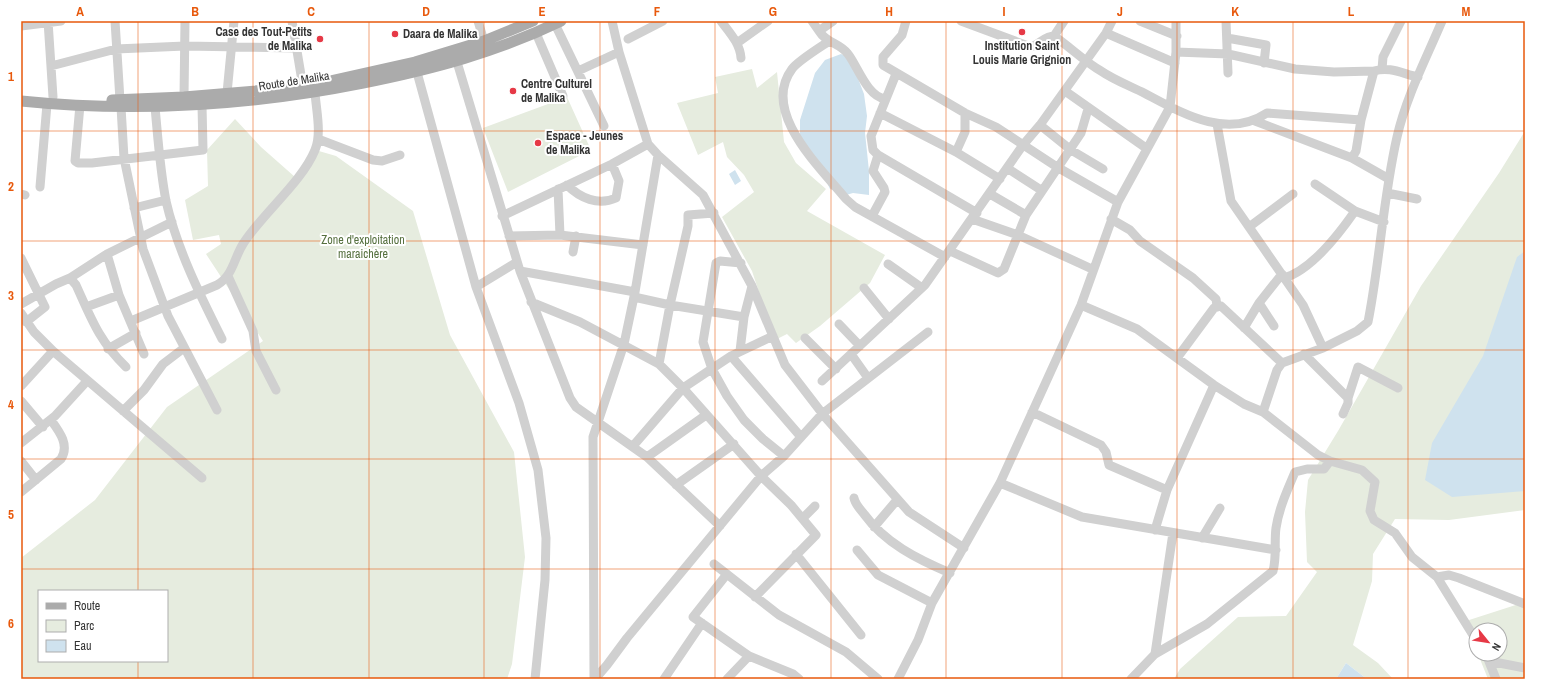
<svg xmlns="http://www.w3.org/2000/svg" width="1546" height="700" viewBox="0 0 1546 700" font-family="'Archivo Narrow',sans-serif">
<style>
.green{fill:#e6ecdf;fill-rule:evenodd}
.water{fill:#cfe2ee}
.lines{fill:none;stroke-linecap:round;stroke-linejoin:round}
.minor{stroke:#d0d0d0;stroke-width:9}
.major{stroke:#ababab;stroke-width:11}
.grid{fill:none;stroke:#e8590c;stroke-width:1;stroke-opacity:0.55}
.poi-dot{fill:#e63946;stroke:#fff;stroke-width:1.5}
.labels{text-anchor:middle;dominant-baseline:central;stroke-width:4;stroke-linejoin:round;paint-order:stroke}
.poi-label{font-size:12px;font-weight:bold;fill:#333;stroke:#fff;text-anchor:start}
.street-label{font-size:12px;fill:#333;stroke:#fff}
.park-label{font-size:12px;fill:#56703f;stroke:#fff}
.neatline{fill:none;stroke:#e8590c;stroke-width:1.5}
.grid-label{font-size:13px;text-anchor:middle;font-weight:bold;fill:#e8590c}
</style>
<rect width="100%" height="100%" fill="#fff"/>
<path class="green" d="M752 69 757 88 777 72 784 142 796 163 826 189 807 211 885 255 870 283 820 326 796 343 787 334 775 340 752 271 722 217 754 192 744 175 727 157 723 142 698 155 677 103 718 93 715 77Z
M567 97 591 150 508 192 483 128Z
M235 119 261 147 295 177 312 149 336 156 413 211 450 335 514 452 525 557 512 664 507 679H21V558L95 500 167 407 263 341 206 254 221 244 219 235 193 240 185 200 208 186 207 150ZM39 591H167V661H39Z
M1525 131V510L1449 520 1395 519 1373 554 1372 581 1353 645 1378 663 1393 679H1367L1346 663 1336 679H1174L1180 669 1238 617 1286 616 1317 572 1307 562 1305 512 1308 480 1338 431 1421 286 1499 173Z
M1525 602V679H1488L1478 654H1500V630H1476V648L1466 621Z"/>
<path class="water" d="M841 54 850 58 864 94 867 116 865 133 869 171V195L853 193 846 195 830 189 821 170 800 137V120L815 73 825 60Z
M735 170 741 181 735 185 729 174Z
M1525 251V491L1452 497 1425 480 1432 443 1483 356 1517 257Z
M1346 663 1367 679H1336Z"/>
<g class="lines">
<path class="minor" d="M48 21 53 97
M115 21 120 100
M292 21 303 87
M478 21 484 41
M612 21 619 52 648 144 658 155 703 195 752 286 785 365 825 417 909 512 964 548
M721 21C729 32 740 43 741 58
M812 21 819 31
M833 21 819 31C826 43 840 43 848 54 858 67 867 96 885 99
M906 21 902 35 883 57V65L965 113 996 127 1057 167 1118 202
M961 21 1031 47C1040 44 1045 36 1054 36 1070 47 1085 62 1101 71 1114 80 1130 86 1144 93 1182 113 1226 140 1267 113L1361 120
M1140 21 1177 36
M1226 21 1228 73
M555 24 604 126
M21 26 61 21
M536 33 563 96
M1106 33 1175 63
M1054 36 1064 21
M1227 38 1266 45 1264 63
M628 39 663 21
M828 42C819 48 798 61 792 69 760 112 821 168 846 199L855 207 945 257
M737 43 768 21
M1176 52 1228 54 1295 69 1334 72 1374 71C1390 66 1403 74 1418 77
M457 62 520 271 570 398 576 407 647 457 720 526
M415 65 476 287 519 403 538 470 546 538 545 580 535 679
M51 66 116 49 185 46 295 48
M1382 69 1383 57 1401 21
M578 71 619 52
M896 74 871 136 873 150 878 155 977 213
M1065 91 1146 148
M227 93 234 21
M184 97 185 21
M80 105 75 161 78 163H92L203 150 202 105
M121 107 124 158 143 249 168 316 217 410
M155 107C158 139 160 170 166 201 177 249 200 295 222 339
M880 113 956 152 1000 179
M1255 121 1352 158 1356 151 1361 120 1374 71
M1217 124 1231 201 1303 305 1323 348
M1040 125 1071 150 1103 169
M318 139 373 160 382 161 400 155
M956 152 965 132V113
M1352 158 1389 179
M1007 168 1041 190
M1315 184 1355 211 1384 222
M567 185C580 198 598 206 616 198L619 181 612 164
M40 187 47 104
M558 189 560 235
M1387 193 1417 199
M21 194 25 195
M990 194 1026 215
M134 208 166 200
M502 216 612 164 648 144
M872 216 885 192 884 188 873 171 878 155
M972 219 1018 235 1092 269
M1111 219 1130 230 1140 241 1193 278 1216 299 1217 306
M1249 227 1293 194
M509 236 560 235 643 245
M950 251 998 273 1004 269 1026 215 1081 133 1088 109
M573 252 576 236
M107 254 119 295 144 354
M21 258 45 307 26 322
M741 263 720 261 716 263 703 342 712 369 727 396 744 420 763 439 784 456
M888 264 922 288
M520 271 635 292
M228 276 253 331 256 351 276 390
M70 278 76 285C91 318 99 341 126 367
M1284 278C1312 270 1339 234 1355 211
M476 287 517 262
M864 288 889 319
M634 297 670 305 744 317
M531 302 580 322 659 364 683 388 761 476 791 505 816 535 755 597
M1259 303 1274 326
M21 304 56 284 70 278 107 254 172 222
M1081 305 1137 329 1214 385 1244 404 1263 412 1318 455 1330 461 1362 470 1375 482 1370 511 1374 520 1395 533 1412 557 1437 577 1449 575 1459 578 1525 604
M86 307 119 295
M21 313 34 332 53 351 202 478
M131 321 217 285C233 276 234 258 243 244 262 214 302 182 315 150 322 133 316 110 315 92
M839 324 860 346
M1244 328 1259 303 1282 274
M805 338 836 369
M108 349 136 333
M740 351 744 317 752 286
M851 354 868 378
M1304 354 1348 398
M731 356 801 437
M1177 358 1214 308 1221 306 1282 363
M659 364 670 305 688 226V215L714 213
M822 381 925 285 1023 145 1040 125 1106 33 1112 21
M21 386 53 351
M21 401 43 427
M123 411 144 390 163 364 184 348
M1032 412 1101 445 1106 452 1109 465 1167 490
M1263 412 1277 370 1282 363 1323 348 1357 331 1368 322C1380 261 1383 198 1397 137 1406 97 1426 59 1442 21
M1343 414 1348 403V398L1358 367 1398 388
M21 443 55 416 87 381
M633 446 683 388 731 356 773 336
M647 457 706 415
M21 461 36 480
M1000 483 1082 517 1276 550
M676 485 734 444
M21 492 61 459C70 445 59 431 51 420
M854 498C855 504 860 509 864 514 885 543 917 559 950 573
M803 518 815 506
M874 527 897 500
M1155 530 1167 490 1214 385
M1202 538 1220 508
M857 550 878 575 932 603
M796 554 861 635
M714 564 779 615 846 652 878 679
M727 574 693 617 749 656 793 674 799 679
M1437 577 1476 640
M1155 654 1207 624 1273 571C1277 556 1274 542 1276 528 1279 508 1287 491 1295 472L1307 469H1324L1330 461
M1486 654 1496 679
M1489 661 1525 668
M594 679 593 437 624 344 635 292 658 155
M595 679 607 665 627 638 761 476 784 456 822 414 928 332
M664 679 702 623
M727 679 749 656
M898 679 918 640 932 603 1000 483 1081 305 1118 202 1170 107 1176 52V21
M1131 679 1155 654 1173 533"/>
<path class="major" d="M112 100 184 97 303 87 415 62 484 41 533 21
M21 101C138 113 248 106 363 83 433 69 497 52 561 21"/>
</g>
<path class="grid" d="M138 21V591M253 21V679M369 21V679M484 21V679M600 21V679M715 21V679M831 21V679M946 21V679M1062 21V679M1177 21V679M1293 21V679M1408 21V679M21 131H1525M21 241H1525M21 350H1525M21 459H1525M21 569H1525M138 661V679"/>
<g class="poi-dot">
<circle cx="1022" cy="32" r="4"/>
<circle cx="395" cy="34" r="4"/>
<circle cx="320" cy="39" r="4"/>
<circle cx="513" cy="91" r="4"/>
<circle cx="538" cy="143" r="4"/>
</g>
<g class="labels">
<g class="poi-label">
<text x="312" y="32" text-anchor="end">Case des Tout-Petits<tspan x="312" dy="14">de Malika</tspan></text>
<text x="403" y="34">Daara de Malika</text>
<text x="1022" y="46" text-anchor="middle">Institution Saint<tspan x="1022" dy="14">Louis Marie Grignion</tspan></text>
<text x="521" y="84">Centre Culturel<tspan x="521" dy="14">de Malika</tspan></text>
<text x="546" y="136">Espace - Jeunes<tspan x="546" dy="14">de Malika</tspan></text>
</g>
<g class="street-label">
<text transform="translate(294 81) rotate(-9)">Route de Malika</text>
</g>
<g class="park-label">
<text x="363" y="240">Zone d'exploitation<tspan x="363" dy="14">maraichère</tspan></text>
</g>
</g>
<rect width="1546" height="700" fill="none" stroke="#ffffff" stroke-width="44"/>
<rect x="38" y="590" width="130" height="72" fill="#ffffff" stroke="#adadad"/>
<rect x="46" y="603" width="20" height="6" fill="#ababab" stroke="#adadad"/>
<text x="74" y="610" font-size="12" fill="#333333">Route</text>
<rect x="46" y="620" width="20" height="12" fill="#e6ecdf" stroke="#adadad"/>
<text x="74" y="630" font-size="12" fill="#333333">Parc</text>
<rect x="46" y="640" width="20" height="12" fill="#cfe2ee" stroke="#adadad"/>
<text x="74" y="650" font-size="12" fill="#333333">Eau</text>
<g transform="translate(1488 642) rotate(120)"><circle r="19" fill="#ffffff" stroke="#adadad"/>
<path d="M0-3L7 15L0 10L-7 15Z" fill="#e63946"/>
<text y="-6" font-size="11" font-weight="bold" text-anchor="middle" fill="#333333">N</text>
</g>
<rect x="22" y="22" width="1502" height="656" class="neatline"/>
<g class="grid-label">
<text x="80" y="16">A</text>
<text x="195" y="16">B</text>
<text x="311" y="16">C</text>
<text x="426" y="16">D</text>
<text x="542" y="16">E</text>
<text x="657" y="16">F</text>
<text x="773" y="16">G</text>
<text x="889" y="16">H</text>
<text x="1004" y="16">I</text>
<text x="1120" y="16">J</text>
<text x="1235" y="16">K</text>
<text x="1351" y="16">L</text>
<text x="1466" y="16">M</text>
<text x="11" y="81">1</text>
<text x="11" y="191">2</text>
<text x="11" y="300">3</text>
<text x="11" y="409">4</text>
<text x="11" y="519">5</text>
<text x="11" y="628">6</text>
</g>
</svg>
